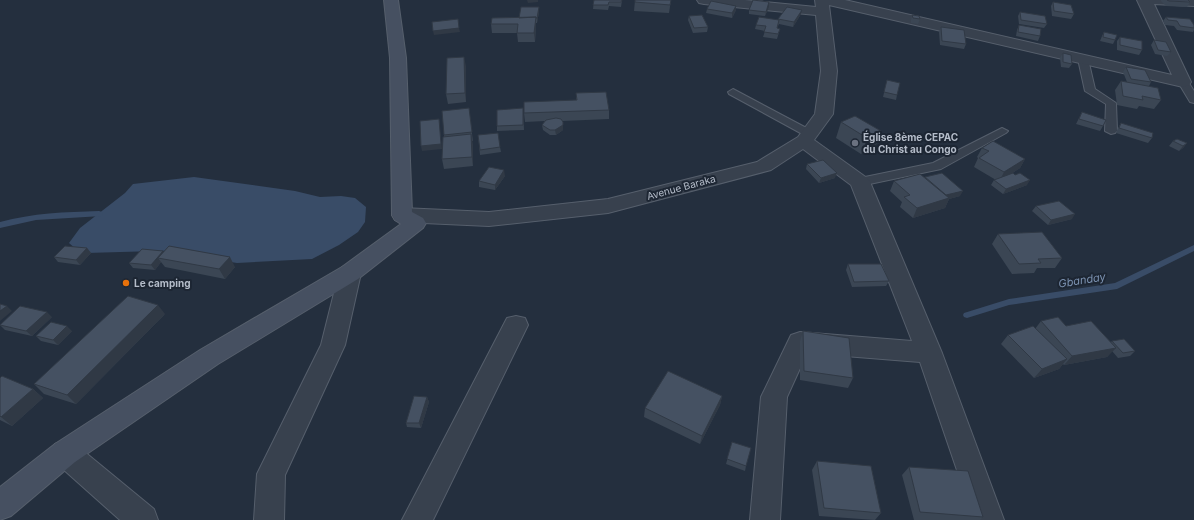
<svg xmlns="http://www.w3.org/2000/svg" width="1194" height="520" viewBox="0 0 1194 520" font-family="Inter,sans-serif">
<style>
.water{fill:#394c67}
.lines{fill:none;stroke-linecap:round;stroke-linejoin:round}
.stream{fill:#394c67;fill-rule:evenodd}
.lane-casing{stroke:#565f6c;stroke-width:2}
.street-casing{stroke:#565f6c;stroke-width:2}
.secondary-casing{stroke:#565f6c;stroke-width:2}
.lane{fill:#38414e;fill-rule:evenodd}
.street{fill:#38414e;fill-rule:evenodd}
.secondary{fill:#465061;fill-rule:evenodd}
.wall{fill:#3b4654}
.shaded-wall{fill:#303945}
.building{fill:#455162;stroke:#303945}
.worship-dot{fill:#6b7280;stroke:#1d2633;stroke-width:1.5}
.food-dot{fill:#e8710a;stroke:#1d2633;stroke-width:1.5}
.labels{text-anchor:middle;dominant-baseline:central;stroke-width:4;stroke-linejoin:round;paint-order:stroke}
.poi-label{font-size:10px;font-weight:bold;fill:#b4bcc9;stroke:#1d2633;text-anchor:start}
.street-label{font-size:10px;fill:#b4bcc9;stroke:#1d2633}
.water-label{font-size:11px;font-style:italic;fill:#7c92b1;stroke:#1d2633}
</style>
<rect width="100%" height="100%" fill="#242f3e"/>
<path class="water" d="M194 177 295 191 320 197 341 196 355 198 366 207 365 222 358 232 339 245 312 259 237 263 212 259 191 250 86 253 77 250 69 243 80 228 125 193 133 184Z"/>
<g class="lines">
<path class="stream" d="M99 211 102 212 103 214 102 216 36 220 0 228V222C33 213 65 212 99 211Z
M1194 245V251L1117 289 1009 305 967 318 964 317 963 315 964 313 1009 299 1115 283Z"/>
<g class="lane-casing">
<path id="lane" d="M1083 56 1088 59 1095 89 1116 103 1117 131 1115 133 1111 134 1105 131 1106 104 1085 91 1078 59Z
M1183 79 1187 80 1194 91V103L1190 102 1178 82Z
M733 89 814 132 816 134 814 136H806L729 94 728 92Z
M1002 128 1008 131 1006 133 941 169 860 186 854 182 860 178 933 163Z"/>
</g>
<g class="street-casing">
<path id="street" d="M697 0H745L816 7 815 0H845L1172 75 1137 0H1194V6L1154 4 1191 82 1189 85 1183 87 829 5 837 71 833 114 814 140 867 178 870 182 942 353 1004 520H974L920 362 807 353 787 397 780 520H750L761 397 791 335 800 332 912 341 851 185 803 149 771 170 608 213 489 226 402 222 395 220 392 215 395 210 402 208 489 212 608 199 757 162 798 137 815 114 821 71 816 15 704 4 699 3Z
M350 265 358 267 361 273 345 345 285 475 284 520H254L257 474 321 345 339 273 342 267Z
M516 316 525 318 528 325 433 520H402L507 318Z
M65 440 75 444 154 509 158 520H120L55 462 51 453 55 444Z"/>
</g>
<g class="secondary-casing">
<path id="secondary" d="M384 0H398L406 58 412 212 423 218 426 223 423 228 358 279 218 364 75 462 11 516 0 520V487L55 444 200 350 342 267 401 224 395 220 392 215 390 58Z"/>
</g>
<use href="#lane" class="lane"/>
<use href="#street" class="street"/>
<use href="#secondary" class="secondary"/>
</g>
<path class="wall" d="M594 0H622L621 7 609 6 608 10 593 9Z
M635 0H671L669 13 634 11Z
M1161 0H1188L1190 2 1187 7 1166 6 1161 1Z
M1053 2 1074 14 1071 19 1052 16 1051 6Z
M736 6V10L732 18 706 13 707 9Z
M769 7 765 16 749 14V10Z
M539 12 537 23H536V26L535 42H518L517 33H492L491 24 519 18Z
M1020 12 1047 24 1044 28 1019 24 1018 16Z
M801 14 793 27 779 24 777 28 780 29 777 39 763 37 765 31 755 29 756 25 778 20V19Z
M912 15 920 19 918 24 911 23V20Z
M689 16 708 27 707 32 693 33 688 20Z
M1166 17 1194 25V30L1193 32 1177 30 1174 26 1165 25 1163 21Z
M1019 25 1040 36 1038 41 1016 36 1017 30Z
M941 27 966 44 964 49 940 45 939 32Z
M1104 32 1115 40 1113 44 1100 41 1102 36Z
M1120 37 1142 50 1139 55 1117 50V41Z
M1154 40 1171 52 1167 56 1155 54 1151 45Z
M1063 53 1072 64 1069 68 1061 67 1060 58Z
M466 66V102L448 104 446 94Z
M1126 67 1151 82 1149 86 1161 100 1154 109 1139 106 1137 109 1117 105 1115 90 1121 81 1127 82 1123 72Z
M887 80 897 95 896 100 883 97Z
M576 93 609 110V119L562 121 563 127V130L556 135H550L543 130 542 125 545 121 525 122 524 113 576 100Z
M523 108 524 130 497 131V126Z
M1082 112 1103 126 1100 131 1076 124Z
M470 118 473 141H472L473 166 444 169 442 159 444 137V135Z
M841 122 881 131 875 147 861 154 836 138Z
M1121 123 1152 138 1148 143 1116 133 1118 128Z
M478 135 500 147 501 152 480 155Z
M1173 141 1187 143 1183 148 1179 151 1169 146Z
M982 148 1025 159 1020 168 1011 174 1027 185 1003 194 991 185 994 180H996L974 167 978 158 977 157Z
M807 164 835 178 819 183 806 169Z
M505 176 495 190 479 187V181Z
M925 177 960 196 949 199 945 208 913 218 900 207 902 202 890 191 894 181Z
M1036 206 1072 219 1048 225 1032 211Z
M998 234 1062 258 1055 268H1037L1034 273 1012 274 992 244Z
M87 248 91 253 80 265 58 262 54 257Z
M164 252 235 267 225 279 165 267 161 262 155 270 133 268 129 263Z
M848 264 889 281 886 286 852 287 846 270Z
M165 314 76 404 44 394 34 384Z
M52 317 32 336 5 330 0 325Z
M1041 321 1066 326 1111 342 1112 341 1135 351 1130 356 1118 358 1112 351 1107 357 1064 365 1063 364 1059 369 1034 378 1001 344 1008 335 1035 329Z
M72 331 58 345 41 341 36 336Z
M803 331 853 378 848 388 800 380V341Z
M0 378 33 389 43 398 12 426 0 420Z
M722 396 720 405 700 444 644 417 645 408Z
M427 397 429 402 421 428 407 427 406 423Z
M732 442 746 466 745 471 726 464Z
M817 461 881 513 875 520 819 516 812 470Z
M909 467 983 517 980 520H914L902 475Z"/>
<path class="shaded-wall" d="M527 0H538V2L528 3Z
M769 2V7L765 16 766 12Z
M736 6V10L732 18V13Z
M539 7V12L537 23V18Z
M802 10 801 14 793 27 794 22Z
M536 17V26L535 42 534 33Z
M459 28 460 32 434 35 433 31Z
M464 57 466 66V102L465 93Z
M439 119 442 149 422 151 421 146Z
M563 122V130L556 135 555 130Z
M881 131 875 147 861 154 867 138Z
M471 134 473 144V166L472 157Z
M1187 143 1183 148 1179 151 1183 146Z
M1025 159 1020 168 999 182 1004 172Z
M504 170 505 176 495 190V185Z
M837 173 835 178 819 183 821 178Z
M1030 180 1027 185 1003 194 1006 189Z
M963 191 960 196 949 199 945 208 913 218 917 208 946 195Z
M1075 214 1072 219 1048 225 1051 220Z
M87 248 91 253 80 265 76 260Z
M163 251 166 256 158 258 161 262 155 270 151 265Z
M230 257 235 267 225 279 219 269Z
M158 305 165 314 76 404 67 395Z
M7 306 12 311 0 321V311Z
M47 312 52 317 32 336 26 331Z
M67 326 72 331 58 345 53 340Z
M1116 348 1107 357 1064 365 1072 356Z
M1067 359 1059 369 1034 378 1042 369Z
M33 389 43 398 12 426 1 417Z
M722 396 720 405 700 444 702 436Z
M427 397 429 402 421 428 419 423Z"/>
<path class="building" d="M594 0H622L621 2H609L608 5H593Z
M635 0H671L670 5 635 2Z
M753 0 769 2 766 12 749 10Z
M1167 0H1188L1190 2 1169 1Z
M711 1 736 6 732 13 707 9Z
M1053 2 1071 5 1074 14 1054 11Z
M521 7H539L537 18H536V17L519 18Z
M787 7 802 10 794 22 778 19Z
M1020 12 1045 16 1047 24 1021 20Z
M702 15 708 27 694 28 689 16Z
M912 15 919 16 920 19 913 18Z
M536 17 534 33H517L518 24H491L492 18Z
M759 17 779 20 777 28 780 29 778 34 764 32 766 26 756 25Z
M1166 17 1190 19 1194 25V28L1180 26 1177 21 1168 20Z
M458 19 459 28 433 31 432 22Z
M1019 25 1041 29 1040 36 1018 32Z
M941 27 964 30 966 44 942 41Z
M1104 32 1117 35 1115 40 1103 37Z
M1120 37 1142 41V50L1120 45Z
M1154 40 1166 42 1171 52 1158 50Z
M1063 53 1071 55 1072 64 1063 62Z
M464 57 465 93 446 94 447 58Z
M1126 67 1145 70 1151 82 1131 79Z
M887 80 900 83 897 95 884 92Z
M1121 81 1158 88 1161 100 1142 96 1143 100 1123 96Z
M606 92 609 110 524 113V102L577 100 576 93Z
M469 108 472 132 444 135 442 111Z
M523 108V125L497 126V110Z
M1082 112 1106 120 1103 126 1079 119Z
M855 116 881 131 867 138 841 122Z
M556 118 561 119 563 122V125L555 130H550L542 125 546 120Z
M439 119 441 144 421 146 420 121Z
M1121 123 1153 133 1152 138 1119 128Z
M498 133 500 147 480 150 478 135Z
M471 134 472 157 442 159 443 137Z
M1177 139 1187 143 1183 146 1173 141Z
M993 141 1025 159 1004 172 979 158 989 151 982 148Z
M823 160 837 173 821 178 807 164Z
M489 167 504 170 495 185 479 181Z
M942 173 963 191 946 195 925 177Z
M1013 173 1015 175 1020 173 1030 180 1006 189 994 180Z
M920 174 949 198 917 208 904 197 910 195 894 181Z
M1059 201 1075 214 1051 220 1036 206Z
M1042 232 1062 258 1038 259 1041 263 1019 264 998 234Z
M65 246 87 248 76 260 54 257Z
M169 246 230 257 219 269 158 258Z
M142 249 163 251 151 265 129 263Z
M848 264H881L889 281 854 282Z
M128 296 158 305 67 395 34 384Z
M0 304 7 306 0 311Z
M20 306 47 312 26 331 0 325Z
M1058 317 1066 326 1091 321 1116 348 1072 356 1041 321Z
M51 322 67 326 53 340 36 336Z
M1033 326 1067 359 1042 369 1008 335Z
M803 331 849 338 853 378 804 371Z
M1124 339 1135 351 1123 353 1112 341Z
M668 371 722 396 702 436 645 408Z
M2 376 33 389 1 417 0 416V378Z
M414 396 427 397 419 423H406Z
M732 442 751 448 746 466 727 459Z
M817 461 871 466 881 513 824 508Z
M909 467 968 471 983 517 920 512Z"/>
<circle class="worship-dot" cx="855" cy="143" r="4"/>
<circle class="food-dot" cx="126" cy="283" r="4"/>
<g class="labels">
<g class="poi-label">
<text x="863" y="137">Église 8ème CEPAC<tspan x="863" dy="12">du Christ au Congo</tspan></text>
<text x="134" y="283">Le camping</text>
</g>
<g class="street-label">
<text transform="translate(681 187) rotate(-15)">Avenue Baraka</text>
</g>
<g class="water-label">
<text transform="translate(1082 280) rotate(-9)">Gbanday</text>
</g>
</g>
</svg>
